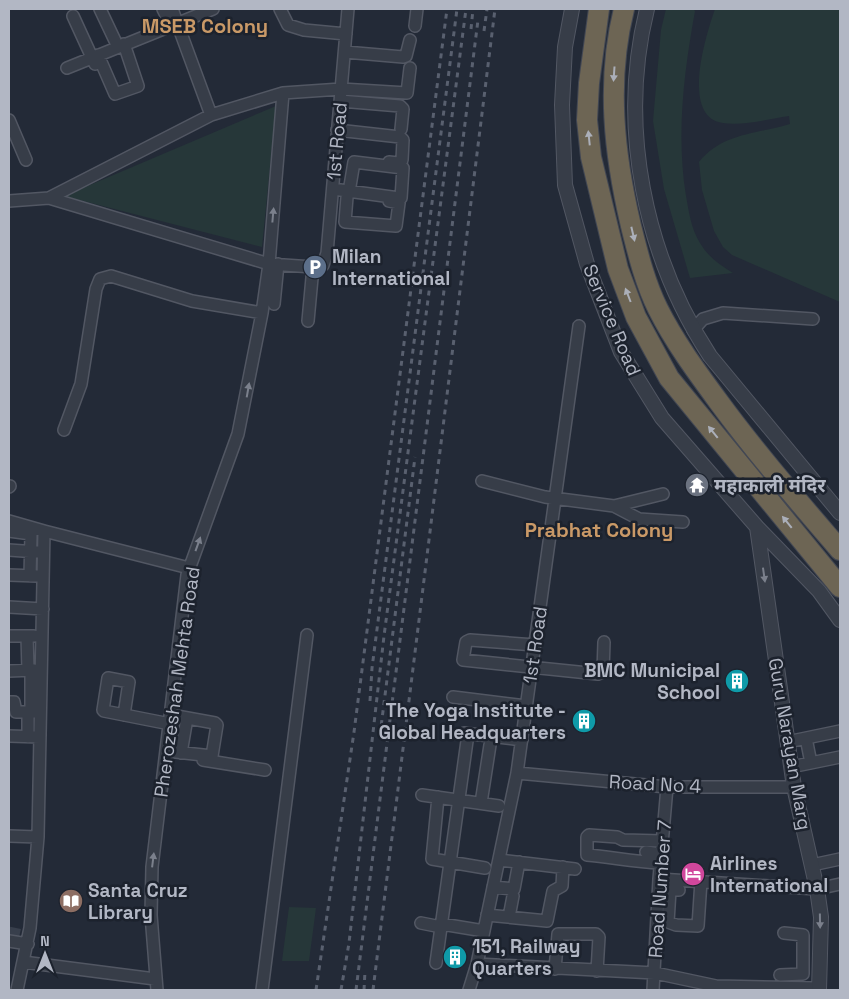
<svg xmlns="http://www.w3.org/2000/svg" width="849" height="999" viewBox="0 0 849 999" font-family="'Space Grotesk','Noto Sans Devanagari',sans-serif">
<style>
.green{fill:#263739}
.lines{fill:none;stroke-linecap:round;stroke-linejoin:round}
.minor-tunnel{stroke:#383f4c;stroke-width:11;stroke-dasharray:11 5.5;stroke-linecap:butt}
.minor-casing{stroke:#525763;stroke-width:14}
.tertiary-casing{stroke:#525763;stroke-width:16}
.motorway-casing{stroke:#424753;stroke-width:22}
.minor{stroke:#373d48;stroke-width:11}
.tertiary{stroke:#373d48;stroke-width:14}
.motorway{stroke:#6d6554;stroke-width:20}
.rail{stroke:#59606f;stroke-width:3;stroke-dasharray:5 5;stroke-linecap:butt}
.oneway{fill:#abafb9}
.oneway2{fill:#7b808c}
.labels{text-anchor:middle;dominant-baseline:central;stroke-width:5;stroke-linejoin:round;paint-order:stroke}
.street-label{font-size:19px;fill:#b2b7c4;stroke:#1c222d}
.poi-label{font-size:19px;font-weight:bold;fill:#b2b7c4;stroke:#1c222d;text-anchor:start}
.neighbourhood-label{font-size:20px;font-weight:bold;fill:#c99967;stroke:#1c222d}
</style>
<rect width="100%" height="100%" fill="#232a37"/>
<path class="green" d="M666 9H693L695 11C684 72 676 134 686 196 689 212 691 229 700 243 708 257 720 265 733 273L690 278 664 189 653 121 661 30Z
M715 9H840V302L732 255 723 247 714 231 702 190 699 162C722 133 757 134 790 124L789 116C768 119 744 126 723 123 680 117 706 35 715 9Z
M276 106 262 247 64 196Z
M289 907 316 908 309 961H282Z"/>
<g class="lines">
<path class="minor-tunnel" d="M9 932 22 935"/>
<g class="minor-casing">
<path id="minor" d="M100 9 118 47
M163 9 167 17
M172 9 211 115
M280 9 288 25 304 30 346 34
M73 16 95 64
M415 26 417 9
M345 52 403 57 406 56 410 40
M98 55 115 94 138 86 124 44
M67 68 213 9
M340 101 400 106 403 109 401 129
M9 120 26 160
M337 130 400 137 403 140 402 160 398 163 389 162
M333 189C355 192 377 195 399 198H401L403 168 354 162 349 192
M347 197 345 222 396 226 399 203 389 201
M49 198 211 115 283 93 341 89 407 93 410 68
M9 201 49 198 269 264 313 267 323 265 327 253 348 9
M274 304 278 264
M308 321 313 267
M693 330 703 319 723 313 813 319
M64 430 81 384 96 289 100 279 111 276 192 301 262 313
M482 481 545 497 614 506 663 494
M9 487 10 486
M614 506 639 519 683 522
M9 521 44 531 38 837 30 928 17 990
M9 531 31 534 30 576
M44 531 189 568
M9 550 37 552
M9 575 37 576
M9 607 43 609
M9 636H34
M27 636 28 671
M535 645 470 640 466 642 463 660 598 674 603 672 604 642
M31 670V712
M9 671 34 670
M453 697 526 706
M9 702H14L16 712H39
M124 715 129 682 108 678 103 710 104 711 170 724
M464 733 522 740
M9 736 40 737
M28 737V716
M806 738 811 763
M787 742 840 731
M167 751 212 756 217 725 215 723 171 715
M181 753 187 718
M203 760 265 770
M791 767 840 757
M517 773 667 787H794
M422 795 499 806
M438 797 432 859 485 868
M481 803 490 745
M9 836 38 837
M646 852 661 854
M499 860 575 869
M660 863C634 862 611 857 587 855V837L589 835 617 837 623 840 662 841
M812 865 840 859
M659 879 817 889 840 884
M493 887 514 889 519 862
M679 890H670L668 922 676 925 698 926 701 881
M487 915 547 921 553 891 562 886 563 867
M509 917 513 896
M421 923 436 926 442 924 484 931
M9 941 28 944
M23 962 155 979
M436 963 467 741
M477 964 655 973 716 986 819 988
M555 969 558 934H596L599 937 597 971
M780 975 803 974V935L784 933
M157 990 151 915 152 867 187 575 238 434 262 313 269 264 283 93
M262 990 307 635
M469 990 477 964 517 773 579 326
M653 990 659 879 667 787"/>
</g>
<g class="tertiary-casing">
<path id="tertiary" d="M572 9 565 47 562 105 565 185 587 264 621 352 662 418 757 527 819 591 840 620
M647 9C618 126 644 255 710 356L840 513
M757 527 794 787 817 889 821 917 819 990"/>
</g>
<g class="motorway-casing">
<path id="motorway" d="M599 9 589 83 587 120 591 157 618 269 636 317 669 378 840 587
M624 9C606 81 614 154 631 226 638 254 645 283 658 309 674 341 696 371 718 401 756 453 798 501 840 550"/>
</g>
<use href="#minor" class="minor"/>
<use href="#tertiary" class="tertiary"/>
<use href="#motorway" class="motorway"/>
<path class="rail" d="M471 29 473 9
M484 31 487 9
M370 701 372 668 457 9
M380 735 415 457
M316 990 354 732 447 9
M341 990 349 943 384 636 466 9
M356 990 478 20
M364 990 365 971
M373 990 495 9"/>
</g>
<defs><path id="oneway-solid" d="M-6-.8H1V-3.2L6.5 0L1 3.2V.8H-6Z" transform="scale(1.25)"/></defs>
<g class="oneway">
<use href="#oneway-solid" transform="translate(614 74) rotate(94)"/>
<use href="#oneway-solid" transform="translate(589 138) rotate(-96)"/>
<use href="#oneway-solid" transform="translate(633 234) rotate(77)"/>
<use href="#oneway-solid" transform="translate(628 295) rotate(-111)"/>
<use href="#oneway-solid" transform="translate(713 432) rotate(-129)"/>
<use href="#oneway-solid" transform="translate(787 522) rotate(-129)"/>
</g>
<g class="oneway2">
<use href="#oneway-solid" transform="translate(273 215) rotate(-85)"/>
<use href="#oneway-solid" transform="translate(248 390) rotate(-80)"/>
<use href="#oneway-solid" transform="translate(198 544) rotate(-70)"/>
<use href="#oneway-solid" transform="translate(764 575) rotate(82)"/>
<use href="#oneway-solid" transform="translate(153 860) rotate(-83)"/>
<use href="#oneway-solid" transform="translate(820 921) rotate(89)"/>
</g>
<defs>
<g id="parking-disc" transform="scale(1.25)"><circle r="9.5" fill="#5c6f8a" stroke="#1c222d"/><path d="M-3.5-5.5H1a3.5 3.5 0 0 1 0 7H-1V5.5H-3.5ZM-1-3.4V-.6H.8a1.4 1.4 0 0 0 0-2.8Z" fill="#fff"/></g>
<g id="temple-disc" transform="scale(1.25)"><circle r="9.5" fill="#6b7280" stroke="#1c222d"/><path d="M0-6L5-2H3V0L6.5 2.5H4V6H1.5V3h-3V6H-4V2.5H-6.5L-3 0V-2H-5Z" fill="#fff"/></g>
<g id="building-disc" transform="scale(1.25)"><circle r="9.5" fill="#0f9aa8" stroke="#1c222d"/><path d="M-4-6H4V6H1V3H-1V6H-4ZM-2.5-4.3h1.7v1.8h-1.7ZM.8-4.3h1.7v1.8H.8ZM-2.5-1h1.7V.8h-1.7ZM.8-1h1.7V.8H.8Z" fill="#fff"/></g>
<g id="hotel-disc" transform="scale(1.25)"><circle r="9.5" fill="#d1479c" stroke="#1c222d"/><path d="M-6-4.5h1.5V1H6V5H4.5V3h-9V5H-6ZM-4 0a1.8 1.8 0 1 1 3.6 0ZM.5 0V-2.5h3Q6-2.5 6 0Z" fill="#fff"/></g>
<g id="library-disc" transform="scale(1.25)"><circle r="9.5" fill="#8d6e63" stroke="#1c222d"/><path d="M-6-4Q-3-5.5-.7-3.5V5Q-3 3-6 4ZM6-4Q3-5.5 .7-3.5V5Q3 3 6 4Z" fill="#fff"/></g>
</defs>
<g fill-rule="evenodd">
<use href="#parking-disc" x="315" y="267"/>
<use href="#temple-disc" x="697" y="485"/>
<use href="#building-disc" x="737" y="681"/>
<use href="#building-disc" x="584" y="721"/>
<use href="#hotel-disc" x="693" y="874"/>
<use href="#library-disc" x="71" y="901"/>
<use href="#building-disc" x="455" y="957"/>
</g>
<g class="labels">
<g class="street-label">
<text transform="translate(337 141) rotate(-85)">1st Road</text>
<text transform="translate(612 320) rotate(67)">Service Road</text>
<text transform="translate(535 645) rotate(-82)">1st Road</text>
<text transform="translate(177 682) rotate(-82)">Pherozeshah Mehta Road</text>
<text transform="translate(790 744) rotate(80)">Guru Narayan Marg</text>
<text transform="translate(655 784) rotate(3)">Road No 4</text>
<text transform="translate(660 889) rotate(-86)">Road Number 7</text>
</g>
<g class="poi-label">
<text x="332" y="256">Milan<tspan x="332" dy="22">International</tspan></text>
<text x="714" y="485">महाकाली मंदिर</text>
<text x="720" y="670" text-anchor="end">BMC Municipal<tspan x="720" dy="22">School</tspan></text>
<text x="566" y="710" text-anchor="end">The Yoga Institute -<tspan x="566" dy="22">Global Headquarters</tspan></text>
<text x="710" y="863">Airlines<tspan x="710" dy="22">International</tspan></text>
<text x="88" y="890">Santa Cruz<tspan x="88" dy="22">Library</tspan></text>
<text x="472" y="946">151, Railway<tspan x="472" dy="22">Quarters</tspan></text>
</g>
<g class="neighbourhood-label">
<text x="205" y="26">MSEB Colony</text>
<text x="599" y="530">Prabhat Colony</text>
</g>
</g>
<rect width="849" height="999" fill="none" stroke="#b2b7c4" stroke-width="20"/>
<g transform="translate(45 954)" stroke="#1c222d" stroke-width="4" paint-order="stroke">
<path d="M0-4L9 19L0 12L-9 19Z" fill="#b2b7c4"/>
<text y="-8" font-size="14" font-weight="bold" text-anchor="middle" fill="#b2b7c4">N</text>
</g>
</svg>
